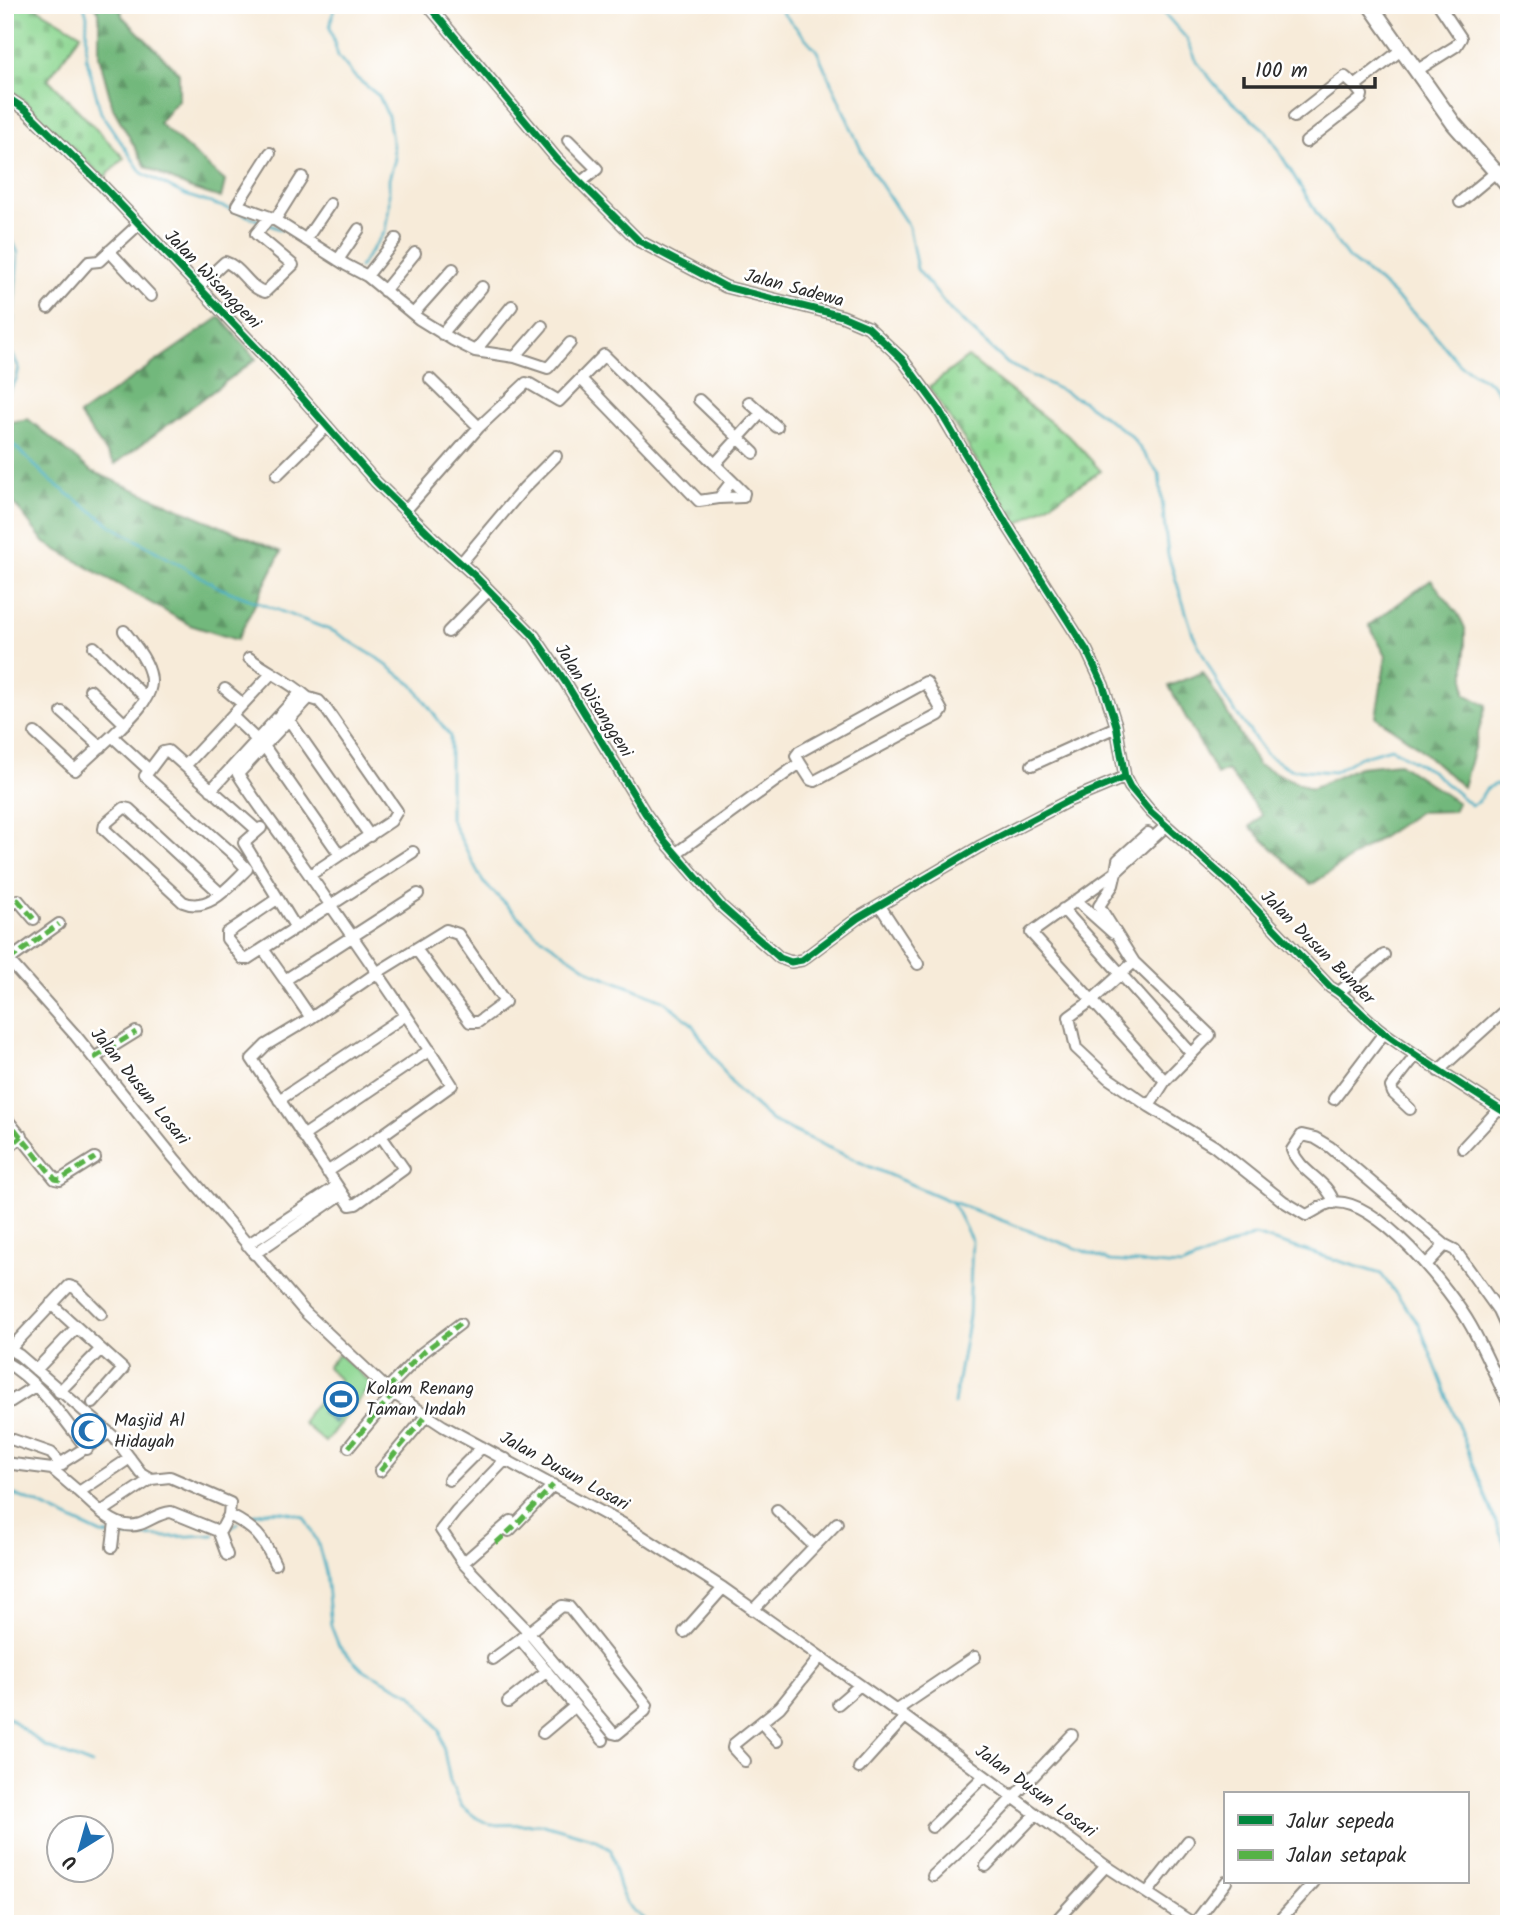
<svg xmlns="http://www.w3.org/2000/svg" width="1514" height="1929" viewBox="0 0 1514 1929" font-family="Kalam,sans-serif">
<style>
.forest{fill:url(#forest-firs);stroke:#4e7254;stroke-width:2}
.cemetery{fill:url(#cemetery-stones);stroke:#5c815e;stroke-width:2}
.garden{fill:#8dd792;stroke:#5c815e;stroke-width:2}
.water{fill:url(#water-rules);stroke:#376c76;stroke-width:2}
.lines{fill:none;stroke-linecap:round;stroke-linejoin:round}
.stream{stroke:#43adc2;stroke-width:2.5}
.street-casing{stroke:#918b82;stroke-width:14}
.secondary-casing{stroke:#918b82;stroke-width:18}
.street{stroke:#fff;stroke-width:10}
.secondary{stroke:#fff;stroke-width:14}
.quiet{stroke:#56b246;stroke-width:5;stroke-dasharray:10 5;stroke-linecap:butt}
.cycleway-casing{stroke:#fff;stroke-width:11}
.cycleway{stroke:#00873e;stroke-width:7}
.labels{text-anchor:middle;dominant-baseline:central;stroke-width:5;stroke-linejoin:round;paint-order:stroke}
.street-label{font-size:18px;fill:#2b2b2b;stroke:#fff}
.poi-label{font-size:18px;fill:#2b2b2b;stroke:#fff;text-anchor:start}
</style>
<defs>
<pattern id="forest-firs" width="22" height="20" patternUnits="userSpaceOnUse" patternTransform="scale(1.75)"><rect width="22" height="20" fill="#72b87c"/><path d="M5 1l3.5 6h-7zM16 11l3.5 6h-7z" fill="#5e9666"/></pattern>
<pattern id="cemetery-stones" width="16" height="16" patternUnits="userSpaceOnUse" patternTransform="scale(1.75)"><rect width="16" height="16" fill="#8dd792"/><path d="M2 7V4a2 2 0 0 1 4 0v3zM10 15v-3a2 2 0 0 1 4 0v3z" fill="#7ab97e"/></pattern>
<pattern id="water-rules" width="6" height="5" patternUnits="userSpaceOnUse" patternTransform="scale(1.75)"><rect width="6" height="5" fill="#43adc2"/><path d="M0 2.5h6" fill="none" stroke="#388d9e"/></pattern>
</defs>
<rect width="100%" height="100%" fill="#fff"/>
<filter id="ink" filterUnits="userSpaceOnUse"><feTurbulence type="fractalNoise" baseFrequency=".0143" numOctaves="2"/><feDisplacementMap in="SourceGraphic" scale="14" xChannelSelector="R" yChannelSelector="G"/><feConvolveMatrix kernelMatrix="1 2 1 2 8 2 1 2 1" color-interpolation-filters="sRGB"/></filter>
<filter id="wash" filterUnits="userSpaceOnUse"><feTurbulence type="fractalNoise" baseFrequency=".00686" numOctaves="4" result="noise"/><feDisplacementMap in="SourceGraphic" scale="28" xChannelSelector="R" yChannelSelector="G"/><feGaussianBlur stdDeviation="1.57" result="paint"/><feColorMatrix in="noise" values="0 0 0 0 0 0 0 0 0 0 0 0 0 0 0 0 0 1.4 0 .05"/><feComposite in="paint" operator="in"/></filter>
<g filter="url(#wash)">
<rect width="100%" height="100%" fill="#f7ebd9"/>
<path class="forest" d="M94 5H121L122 16 179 73V99L159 123 225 181 221 198 189 188 146 167 113 108 99 56V12Z
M220 317 256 359 115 464 79 415Z
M28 419 91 471 281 552 237 640 190 625 45 543 5 492V423Z
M1431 580 1458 614 1465 628V694L1486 705 1463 787 1412 742 1376 717 1386 656 1369 625Z
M1203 672 1258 765 1311 789 1359 767 1399 763 1458 803 1454 811 1419 812 1311 885 1250 827 1262 815 1227 770 1217 775 1169 686Z"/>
<path class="cemetery" d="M5 5H32L81 34 48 79 124 158 104 178 21 98 5 87Z
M968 357 1072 439 1101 471 1015 526 965 441 929 387Z"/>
<path class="garden" d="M339 1354 372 1384 325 1442 303 1423C312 1401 327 1398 340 1380L327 1367Z"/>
<path class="water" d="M329 1404 341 1414 334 1423 321 1412Z"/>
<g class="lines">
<path class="stream" d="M84 5 87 16 86 57 101 113 142 173 185 195 236 211 262 222
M335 5 330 27 338 56 355 77 379 96 388 116 395 159 389 179V207L385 231 359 268
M776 5 817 51 867 163 909 227 917 269 951 311 1008 364 1081 400 1130 435 1159 474 1168 555 1193 634 1224 696 1266 754 1290 769 1334 772 1360 757 1391 748 1431 771 1471 805 1478 802 1486 789 1495 784 1509 788
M1157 5 1187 39 1197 62 1221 92 1267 132 1319 217 1348 258 1382 284 1426 325 1459 364 1492 384 1509 406
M5 222 18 253 11 351 19 368 16 380 5 398
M268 224 281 230
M319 254 344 271 352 274
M5 432 8 440 52 482 112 526 220 588 335 632 377 658 413 685 450 736V818L483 882 535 933 594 973 663 1000 691 1023 735 1088 772 1121 866 1165 952 1202 972 1241 969 1316 954 1404
M953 1202 1110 1261 1181 1266 1255 1235 1381 1274 1419 1324 1509 1556
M5 1491 36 1503 101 1534 109 1535
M244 1519C261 1508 285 1510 304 1517L318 1543 326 1574 331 1626 339 1646 362 1669 411 1694 428 1714 440 1731 450 1781 461 1806 477 1818 491 1825 544 1824 595 1839 611 1850C619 1886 616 1902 651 1924
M224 1533 238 1523
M116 1536 168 1537 214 1535
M5 1715 46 1747 92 1765"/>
</g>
</g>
<g filter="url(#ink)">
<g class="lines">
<g class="street-casing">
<path id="street" d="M428 5 557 159 639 241 726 287 842 316 868 327 902 359 938 408 1007 525 1087 651 1103 685 1116 725 1125 777 1130 787 1151 812 1234 886 1330 987C1350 998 1364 1018 1383 1032 1424 1062 1466 1088 1509 1115
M1416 71 1456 46 1461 38 1439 5
M5 96 26 110 102 185 283 376 376 482 434 539 475 576 534 636 566 683 645 813 665 841 722 907 780 958 791 962 802 960 858 918 979 847 1068 801 1125 777
M1294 117 1345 77 1355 86
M568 140 597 169 580 183
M1306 142 1361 99 1362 95 1355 86 1401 50
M270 153 237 205 270 217
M1460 202 1496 172
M275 220 302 177
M306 239 330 204
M109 251 151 296
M338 260 359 229
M367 276 396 239
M198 287 225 262C242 267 248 288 265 292L293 265 256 234 270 217 346 265 367 276 419 319 453 340 475 351 515 357 548 368 570 343
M384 291 415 253
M48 308 89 262 99 261 138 225
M413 314 453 269
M442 334 482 287
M475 351 512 306
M515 357 542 326
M699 400 754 453
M749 402 777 427
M479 427 526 383 530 384 559 401 604 355 732 481 719 498 699 501 581 379
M715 464 761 413
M277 475 327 426
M719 498 743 497 744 493 732 481
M405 511 479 427 430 379
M461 563 524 488 556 456
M448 632 489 590
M94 647 146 698
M249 658C268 672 289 681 307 697
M225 689 243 704
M90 690 125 724
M62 712 101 747
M232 716 257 740
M289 720 370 836
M35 733 75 770 112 736 148 769
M112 736C158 692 165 682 124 631
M264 746 340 855
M1032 765 1116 727
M185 766 271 674
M211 790 301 692
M261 828 244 843 296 928
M1148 833 1118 860 1116 872 1031 933 1165 1081
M675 854 800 763 811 780 815 781 939 715 942 711 926 682 799 752 796 756 800 763
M310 875 391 821 397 811 326 709 319 701 309 698 238 774C258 806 282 836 304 867 354 939 405 1011 452 1085L381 1136 404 1169 356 1204 350 1205 252 1059 266 1045 311 1018 285 980 418 894
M220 893 129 809 124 808 105 824 104 829 183 902C209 913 230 885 247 869L233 854 145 776 163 752 168 751 257 830
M277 899 227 933V939L243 959H247L413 852
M1076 900 1113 933
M880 906 918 964
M5 909 18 900 34 919
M1063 909 1191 1053
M263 949 285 980
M5 956 76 1036 174 1158 305 1312 387 1389 443 1426 623 1524 723 1588 905 1717 1106 1866 1194 1924
M9 960 59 924
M1134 962 1091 1001 1069 1017 1076 1048 1108 1078 1149 1106 1165 1081 1210 1035 1134 962 1099 906 1113 885 1116 872 1166 826
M1339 992 1384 955
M311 1018 378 972 446 930 458 934 505 1002 478 1022H470L416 949
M94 1058 136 1032
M1438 1071 1502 1013
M1334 1099 1384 1033
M279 1100 406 1015
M1149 1106 1214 1146 1283 1201 1306 1215C1314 1212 1322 1205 1330 1203 1375 1193 1452 1292 1471 1326 1485 1351 1496 1378 1509 1404
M1410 1109 1393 1093 1391 1087 1416 1055
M5 1117 55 1179 60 1180 95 1158
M303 1136 430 1050
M1463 1148 1499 1109
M5 1151 22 1136
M327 1172 381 1136
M1334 1203C1327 1179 1301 1174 1292 1150L1302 1135 1315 1138 1330 1147 1445 1245
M247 1245 337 1186
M254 1254 342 1194
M1426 1265 1445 1245 1455 1250 1498 1310 1509 1334
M51 1304 123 1369 93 1403
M5 1347 19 1355 114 1437 141 1473 151 1479 170 1477 230 1503 229 1515 221 1530 218 1531 171 1512C159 1513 151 1520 140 1524 116 1532 95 1506 79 1492L130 1458
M10 1349 69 1286 75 1288 101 1314
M5 1362C39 1381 63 1418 87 1449
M36 1370 76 1328
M387 1389 422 1353 460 1324
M59 1392 101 1349
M5 1405 35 1386
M5 1437 51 1453 62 1465
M349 1447 393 1394
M506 1459 456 1511 441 1530 463 1563 511 1521
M5 1463 52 1469 109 1433
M52 1469 79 1492
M380 1471 426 1416
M449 1480 482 1447
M777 1510 814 1546
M101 1512 151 1479
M229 1515C255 1528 263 1537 275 1564
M218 1531 227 1555
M509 1531 553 1485
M112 1547 115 1522
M463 1563 525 1628 528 1632 613 1733 617 1734 645 1711 647 1705 569 1607 562 1606 520 1639 603 1740
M753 1610 837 1523
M684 1632 723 1588
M493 1659 520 1639
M508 1702 547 1671
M838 1704 859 1686
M895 1711 975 1657
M762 1723 777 1741
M543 1733 575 1706
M745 1761 733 1748 734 1744 780 1707 820 1657
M859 1768 905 1717
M932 1827 983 1777
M986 1866 1035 1815
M933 1876 989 1823 1072 1735
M1147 1893 1188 1841
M1053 1924 1106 1866
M1194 1924 1226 1882
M1276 1924 1314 1882"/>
</g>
<g class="secondary-casing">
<path id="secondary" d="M1370 5 1454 124 1509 187"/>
</g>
<use href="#street" class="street"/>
<use href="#secondary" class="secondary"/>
<path class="quiet" d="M5 909 18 900 34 919
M9 960 59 924
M94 1058 136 1032
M5 1117 55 1179 60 1180 95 1158
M5 1151 22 1136
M387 1389 422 1353 460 1324
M349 1447 393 1394
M380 1471 426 1416
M496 1543 518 1523 553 1485"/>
<g class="cycleway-casing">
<path id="cycleway" d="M428 5 557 159 639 241 726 287 842 316 868 327 902 359 938 408 1007 525 1087 651 1103 685 1116 725 1125 777 1130 787 1151 812 1234 886 1330 987C1350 998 1364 1018 1383 1032 1424 1062 1466 1088 1509 1115
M5 96 26 110 102 185 283 376 376 482 434 539 475 576 534 636 566 683 645 813 665 841 722 907 780 958 791 962 802 960 858 918 979 847 1068 801 1125 777"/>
</g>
<use href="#cycleway" class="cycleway"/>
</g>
</g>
<defs>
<g id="stadium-ring" transform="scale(1.75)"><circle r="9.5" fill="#fff" stroke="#1f6fb2" stroke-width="1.5"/><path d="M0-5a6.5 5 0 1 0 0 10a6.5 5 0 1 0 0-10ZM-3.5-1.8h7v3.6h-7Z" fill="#1f6fb2"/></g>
<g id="mosque-ring" transform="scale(1.75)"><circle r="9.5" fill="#fff" stroke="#1f6fb2" stroke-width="1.5"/><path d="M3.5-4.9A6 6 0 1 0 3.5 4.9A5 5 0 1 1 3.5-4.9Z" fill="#1f6fb2"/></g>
</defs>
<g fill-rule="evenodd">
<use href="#stadium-ring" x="341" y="1399"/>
<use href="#mosque-ring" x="89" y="1431"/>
</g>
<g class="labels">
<g class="street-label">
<text transform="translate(212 280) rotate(46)">Jalan Wisanggeni</text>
<text transform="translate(794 289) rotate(15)">Jalan Sadewa</text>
<text transform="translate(593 701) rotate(58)">Jalan Wisanggeni</text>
<text transform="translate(1317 948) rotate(45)">Jalan Dusun Bunder</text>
<text transform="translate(139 1087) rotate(51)">Jalan Dusun Losari</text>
<text transform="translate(564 1472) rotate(29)">Jalan Dusun Losari</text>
<text transform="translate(1035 1792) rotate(36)">Jalan Dusun Losari</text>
</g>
<g class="poi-label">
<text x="366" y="1389">Kolam Renang<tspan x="366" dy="21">Taman Indah</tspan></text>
<text x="114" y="1421">Masjid Al<tspan x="114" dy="21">Hidayah</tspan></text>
</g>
</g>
<rect width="1514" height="1929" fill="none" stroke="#fff" stroke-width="28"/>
<rect x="1224" y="1792" width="245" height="91" fill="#ffffff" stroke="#aaaaaa" stroke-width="2"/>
<rect x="1238" y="1815" width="35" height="10" fill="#00873e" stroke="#aaaaaa" stroke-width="2"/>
<text x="1286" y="1828" font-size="21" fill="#2b2b2b">Jalur sepeda</text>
<rect x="1238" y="1850" width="35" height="10" fill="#56b246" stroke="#aaaaaa" stroke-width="2"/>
<text x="1286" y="1862" font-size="21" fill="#2b2b2b">Jalan setapak</text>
<g transform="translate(80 1849) rotate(217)"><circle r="33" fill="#ffffff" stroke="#aaaaaa" stroke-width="2"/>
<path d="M0-5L12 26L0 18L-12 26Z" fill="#1f6fb2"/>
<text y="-10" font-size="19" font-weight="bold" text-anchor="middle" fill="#2b2b2b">U</text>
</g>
<path d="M1244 77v10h131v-10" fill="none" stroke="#2b2b2b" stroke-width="3.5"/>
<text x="1255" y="77" font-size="21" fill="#2b2b2b" stroke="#ffffff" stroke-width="5" paint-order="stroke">100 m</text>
</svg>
